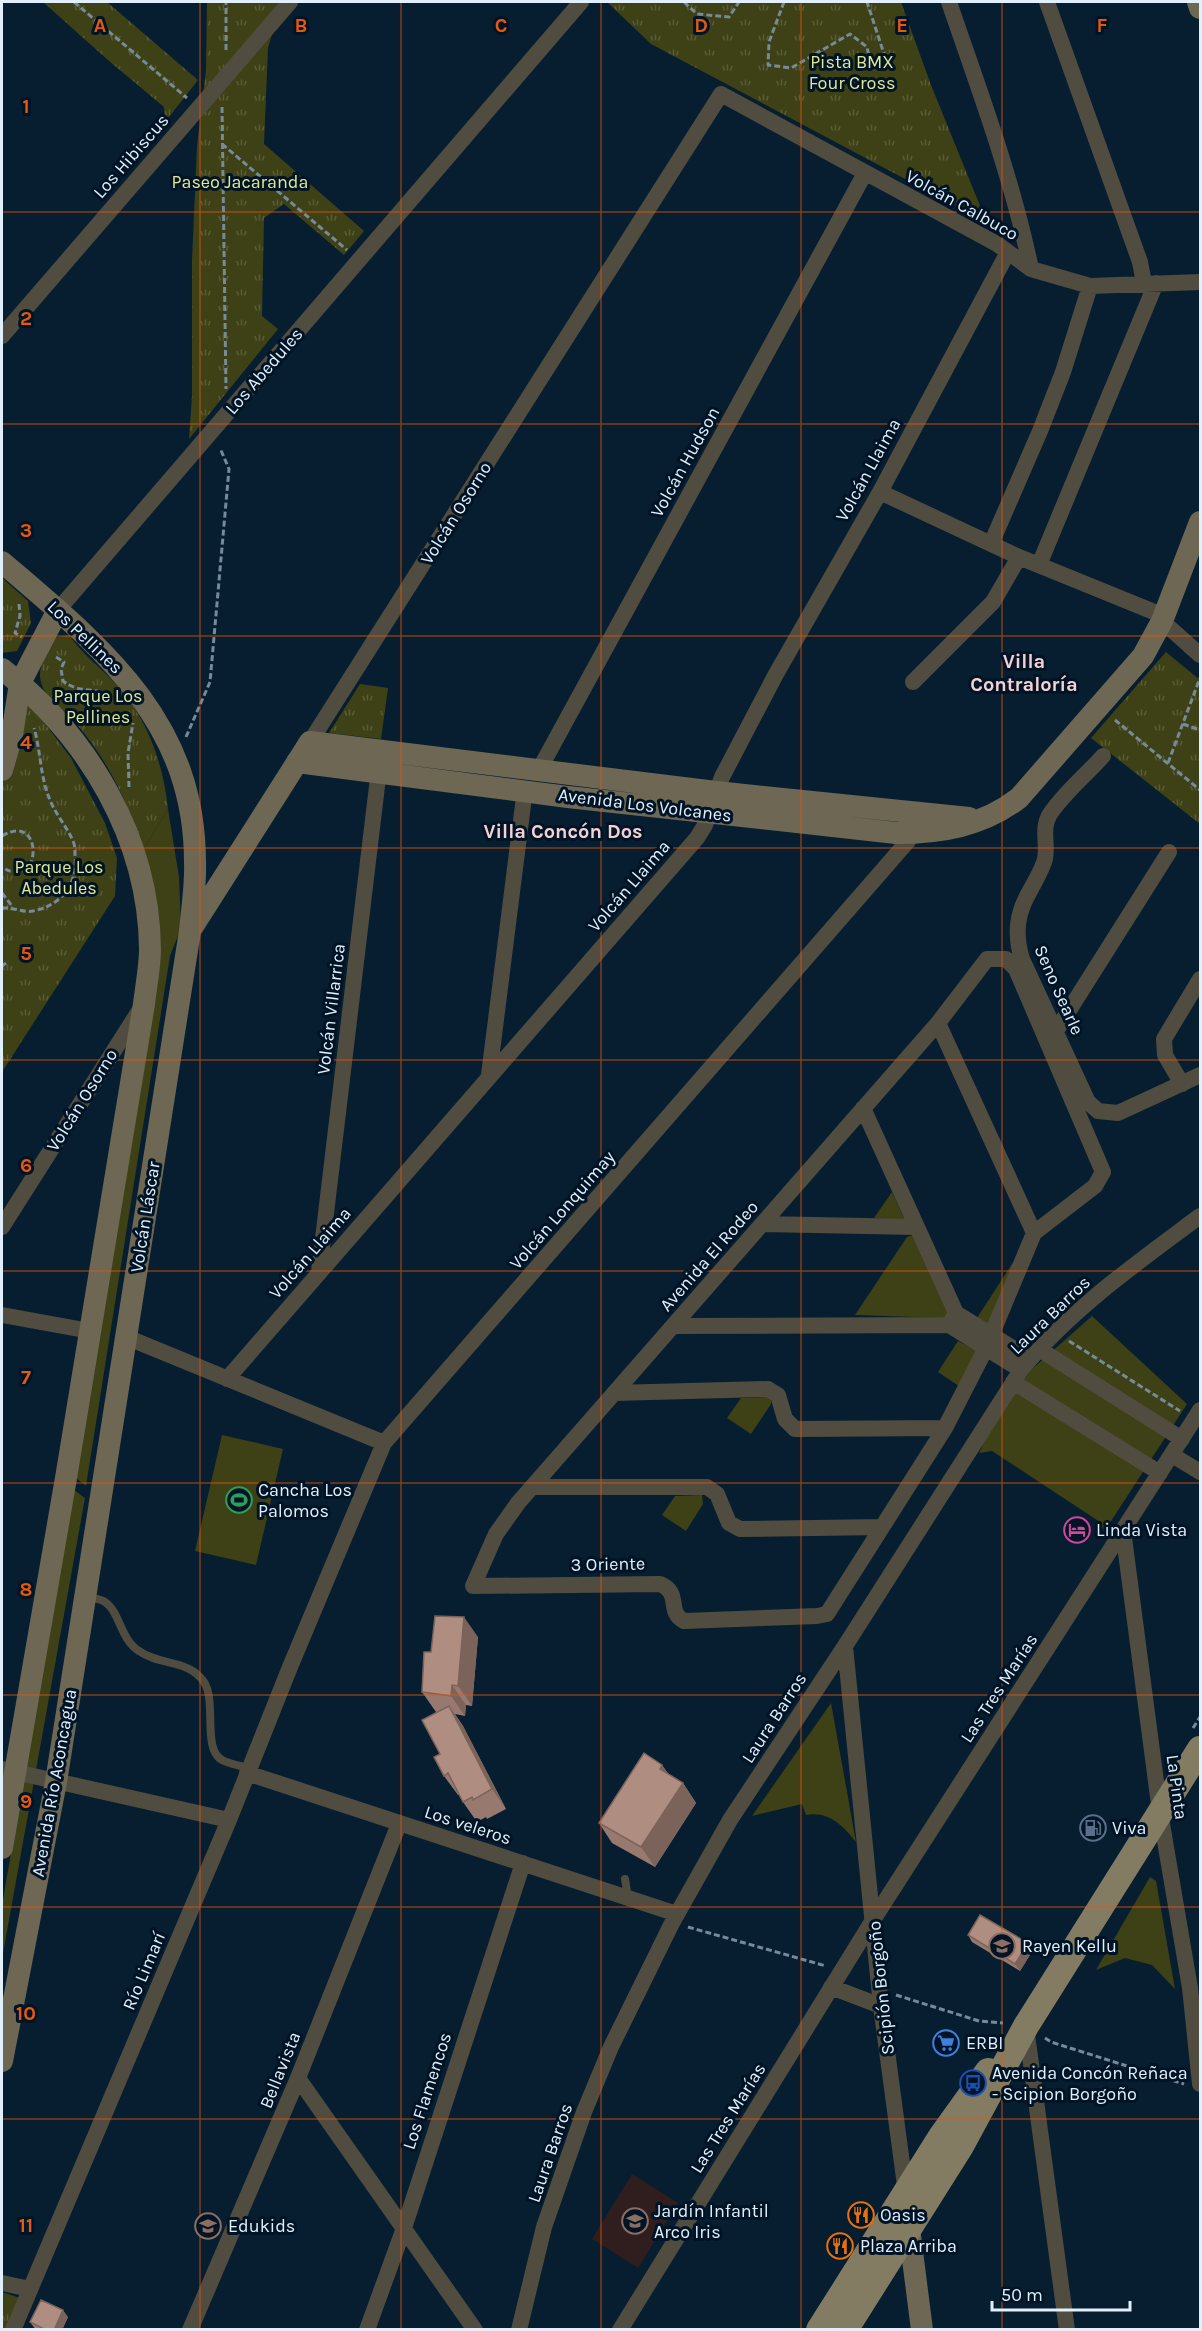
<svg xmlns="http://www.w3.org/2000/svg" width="1202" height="2331" viewBox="0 0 1202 2331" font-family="Karla,sans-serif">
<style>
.education{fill:#301d1e}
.green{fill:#3e4015}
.park{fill:url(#park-tufts)}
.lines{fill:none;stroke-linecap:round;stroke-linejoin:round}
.path{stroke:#768a99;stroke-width:3;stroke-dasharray:6 3;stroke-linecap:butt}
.lane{stroke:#504c3f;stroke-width:8}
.street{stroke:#504c3f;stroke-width:16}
.secondary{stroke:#6d6753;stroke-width:22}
.primary{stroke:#847c62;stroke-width:26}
.wall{fill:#97796f}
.shaded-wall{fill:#7b635a}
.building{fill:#b08d81;stroke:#7b635a;stroke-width:1.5}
.grid{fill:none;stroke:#e8590c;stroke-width:1.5;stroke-opacity:0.55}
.labels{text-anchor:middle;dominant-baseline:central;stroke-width:6;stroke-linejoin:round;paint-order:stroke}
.park-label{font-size:18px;fill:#e1e993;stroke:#001426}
.street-label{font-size:18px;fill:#e1f0fc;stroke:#001426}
.poi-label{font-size:18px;fill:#e1f0fc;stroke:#001426;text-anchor:start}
.neighbourhood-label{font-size:20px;font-weight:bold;fill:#f5d1d4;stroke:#001426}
.grid-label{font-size:20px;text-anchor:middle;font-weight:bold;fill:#e8590c;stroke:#001426;stroke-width:6;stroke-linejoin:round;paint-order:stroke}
</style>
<defs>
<pattern id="park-tufts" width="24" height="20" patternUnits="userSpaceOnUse" patternTransform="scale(1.5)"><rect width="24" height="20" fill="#3e4015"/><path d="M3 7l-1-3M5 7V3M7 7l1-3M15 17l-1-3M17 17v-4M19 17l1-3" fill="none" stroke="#5a5c38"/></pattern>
</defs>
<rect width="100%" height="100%" fill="#061e30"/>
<path class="education" d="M632 2174 678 2203 638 2268 592 2239Z"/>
<path class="green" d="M168 809 179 877 181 928 170 956 86 1486 76 1478 159 961 143 850Z
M892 1192 905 1220 874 1218Z
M913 1235 949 1314 945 1318 855 1315 907 1237Z
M1023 1247 989 1326 977 1318Z
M1092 1316 1187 1404 1104 1532 1100 1522 992 1451 979 1453 991 1427 1031 1370Z
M958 1341 980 1352 959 1386 938 1372Z
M772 1397 771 1404 751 1434 727 1418 741 1398Z
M222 1435 283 1449 256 1565 195 1551Z
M74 1490 85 1498 2 1959V1905Z
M702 1495 703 1504 686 1531 662 1515 675 1496Z
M831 1703 856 1842C842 1825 829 1811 806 1815L802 1804 752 1816Z
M1150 1877 1156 1881 1175 1989 1152 1965 1125 1958 1096 1970Z"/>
<path class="park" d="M43 2H107L198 80 165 122 164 107 109 61Z
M207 2H281L268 48 264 144 364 231 344 255 284 204 264 218 262 316 278 329 189 439 192 396V261L197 146 206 70Z
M607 2H901L931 85 989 228 956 206 651 44Z
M2 578 28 601 31 623 17 651 2 653Z
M69 635C82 654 99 666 114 682 147 717 163 762 168 809L143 850C128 802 107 758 73 720 60 707 42 696 40 677 39 666 49 648 53 638Z
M1166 652 1200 680V824L1091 738Z
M360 684 388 688 381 739 329 733Z
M25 697 71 758 105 823 117 858 115 896 2 1072V784L12 765Z
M2 2292 20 2298 7 2329H2Z"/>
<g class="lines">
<path class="path" d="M74 2 187 98
M686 2 685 3 697 14 729 17 739 2
M784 2 769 42 768 65 791 68 850 34 867 47 871 66 886 60 867 2
M226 50V2
M222 107 226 389
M222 144 347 250
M19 604 20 616 15 633 22 637
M56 657 64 662 61 669 63 681C78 693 93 688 111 694
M1115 720 1200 790
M1183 724 1200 730
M186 737 210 682 229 469 220 448
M1168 763 1200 678
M129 787 128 753 133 723
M2 836C45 810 42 894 2 867
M2 893 12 906
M2 908C13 907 24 913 33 911 62 905 78 884 75 855 75 850 75 845 73 841 67 827 56 815 50 800 40 777 41 752 34 728
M2 966 6 963
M1069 1341 1180 1411
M1193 1728 1200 1717
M688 1927 826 1966
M896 1995 979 2021 1003 2023
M1045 2038 1051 2042 1184 2084"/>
<path class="lane" d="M88 1597C93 1598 101 1599 105 1602 120 1612 120 1639 139 1651 160 1666 189 1659 204 1682 217 1702 202 1749 222 1760 230 1764 240 1766 249 1768
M625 1879 628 1898"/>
<path class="street" d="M949 2C979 90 1012 177 1031 269
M1047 2 1140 262 1144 283
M2 336 290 2
M880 492 1019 557 1164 616
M991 544 1040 431 1063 372 1090 286
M1039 565 1156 283
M58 610 581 2
M1162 621 1200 655
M913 682 993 602 1019 557
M310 742 721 94 997 244 1031 269 1090 286 1200 282
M1103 756C1086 775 1064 793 1050 814 1041 828 1048 844 1045 859 1042 870 1036 879 1031 889 1017 912 1014 933 1022 959L1088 1102 1098 1111 1118 1113 1200 1075
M539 770 865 173
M987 959H1006L1016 969 1103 1172 1095 1186 1034 1233 986 1348 945 1428 827 1614 817 1616 684 1621C666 1612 682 1593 660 1584L473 1586 496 1534 518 1503 938 1023Z
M938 1023 1034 1233
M1056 1031 1169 852
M489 1075 525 789
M1182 1084 1165 1055 1164 1039 1200 979
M863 1108 956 1313 949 1325
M762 1224 916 1227
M2 1227 141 1008
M319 1272 380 761
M956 1313 1030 1359
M2 1315 90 1331
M949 1325 1021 1370
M673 1326 949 1325
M126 1337 384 1443
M1039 1349 1182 1439
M227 1379 697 838 705 825 722 777 776 674 880 492 1008 252
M1013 1382 1160 1473
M614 1393 768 1389 778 1395 785 1419 795 1429 945 1428
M1172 1455 1200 1472
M532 1487H707L717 1494 729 1523 740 1529 882 1527
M1123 1530 1160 1812 1190 1988 1200 2084
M845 1646 881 2006 906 2193
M2 1769 229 1820
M247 1773 677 1914
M831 1987 881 2006
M1026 2027 1067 2330
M298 2078 475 2330
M2 2283 30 2289
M13 2330 229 1820 290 1667 384 1443 908 841 916 824
M190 2330 298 2078 399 1824
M367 2330 404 2228 523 1863
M519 2330 544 2227 584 2112 611 2047 672 1923 730 1820 845 1646 1021 1370C1071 1309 1137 1263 1200 1216
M620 2330 873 1920 1200 1410"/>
<path class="secondary" d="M1198 2 1200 8
M2 562C100 646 195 720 195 862 196 885 192 908 190 931L56 1782 2 2061
M2 669C88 736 149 838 150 949 150 967 146 986 144 1004L66 1478 2 1848
M297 762 568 797 896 833C941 833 983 826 1019 798L1143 656 1162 621 1200 522
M2 770 12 735 20 683 58 610
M193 926 310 742 716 792 969 818
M909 2228 922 2330"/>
<path class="primary" d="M819 2330 942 2135 988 2071
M845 2330 961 2146 1026 2026 1200 1749"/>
</g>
<path class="wall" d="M478 1637 472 1706 466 1705 465 1716 455 1714 463 1726 506 1809 487 1819 486 1817 477 1822 463 1802 459 1795H458L444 1776 440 1754 437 1712H436L422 1692 431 1652Z
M662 1765 669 1775 683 1783 696 1803 655 1867 612 1843 599 1823Z
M968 1935 1033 1950 1020 1971 972 1942Z
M68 2317 62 2330H36L30 2322Z"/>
<path class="shaded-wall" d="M464 1617 478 1637 472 1706 458 1686Z
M452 1685 466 1705 465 1716 451 1696Z
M449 1706 463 1726 506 1809 492 1789Z
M662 1765 676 1785 660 1769Z
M683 1783 696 1803 655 1867 641 1847Z
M1028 1943 1033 1950 1020 1971 1015 1964Z
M63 2310 68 2317 62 2330H54Z"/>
<path class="building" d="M435 1616 464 1617 458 1686 452 1685 451 1696 422 1692 424 1652H431Z
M449 1706 492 1789 473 1800 472 1797 463 1802 448 1773 444 1776 434 1757 440 1754 422 1720Z
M644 1753 662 1765 660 1769 683 1783 641 1847 599 1823Z
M980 1915 1028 1943 1015 1964 968 1935Z
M41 2300 63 2310 54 2330H46L30 2322Z"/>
<path class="grid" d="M200 2V2330M401 2V2330M601 2V2330M801 2V2330M1002 2V2330M2 212H1200M2 424H1200M2 636H1200M2 848H1200M2 1060H1200M2 1271H1200M2 1483H1200M2 1695H1200M2 1907H1200M2 2119H1200"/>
<defs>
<g id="stadium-ring" transform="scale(1.35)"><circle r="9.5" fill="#001426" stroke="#2e9e5b" stroke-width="1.5"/><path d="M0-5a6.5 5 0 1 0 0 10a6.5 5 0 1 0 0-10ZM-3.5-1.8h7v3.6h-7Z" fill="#2e9e5b"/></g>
<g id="hotel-ring" transform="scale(1.35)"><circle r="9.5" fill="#001426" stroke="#d1479c" stroke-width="1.5"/><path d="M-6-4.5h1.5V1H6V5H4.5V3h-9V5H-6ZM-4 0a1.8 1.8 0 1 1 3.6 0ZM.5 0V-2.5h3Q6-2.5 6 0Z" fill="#d1479c"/></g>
<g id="fuel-ring" transform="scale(1.35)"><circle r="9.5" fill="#001426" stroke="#5c6f8a" stroke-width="1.5"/><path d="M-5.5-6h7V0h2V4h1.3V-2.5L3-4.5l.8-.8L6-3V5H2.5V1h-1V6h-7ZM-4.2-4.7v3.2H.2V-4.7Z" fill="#5c6f8a"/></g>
<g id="school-ring" transform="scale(1.35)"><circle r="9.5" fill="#001426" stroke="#8d6e63" stroke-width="1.5"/><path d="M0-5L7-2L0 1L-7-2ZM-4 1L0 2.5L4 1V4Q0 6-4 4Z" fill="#8d6e63"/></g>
<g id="supermarket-ring" transform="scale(1.35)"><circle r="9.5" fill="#001426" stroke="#3f7fe0" stroke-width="1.5"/><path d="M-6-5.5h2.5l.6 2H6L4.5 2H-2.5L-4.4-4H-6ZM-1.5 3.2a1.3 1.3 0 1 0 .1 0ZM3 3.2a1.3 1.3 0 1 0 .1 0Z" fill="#3f7fe0"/></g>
<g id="bus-ring" transform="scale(1.35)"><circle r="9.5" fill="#001426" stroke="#1a4fb4" stroke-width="1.5"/><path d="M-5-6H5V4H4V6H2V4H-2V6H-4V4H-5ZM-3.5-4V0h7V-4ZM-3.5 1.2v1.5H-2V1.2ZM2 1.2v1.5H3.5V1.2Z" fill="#1a4fb4"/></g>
<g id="restaurant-ring" transform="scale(1.35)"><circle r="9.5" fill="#001426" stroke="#e8710a" stroke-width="1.5"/><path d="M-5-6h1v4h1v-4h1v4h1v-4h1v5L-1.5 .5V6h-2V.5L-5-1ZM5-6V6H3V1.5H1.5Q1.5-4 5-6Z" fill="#e8710a"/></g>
</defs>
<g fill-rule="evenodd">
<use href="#stadium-ring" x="239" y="1500"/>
<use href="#hotel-ring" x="1077" y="1530"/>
<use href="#fuel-ring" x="1093" y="1828"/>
<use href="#school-ring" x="1002" y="1946"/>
<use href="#supermarket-ring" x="946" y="2043"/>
<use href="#bus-ring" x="973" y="2083"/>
<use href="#restaurant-ring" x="861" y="2215"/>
<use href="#school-ring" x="635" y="2221"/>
<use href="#school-ring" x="208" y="2226"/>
<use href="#restaurant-ring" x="840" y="2246"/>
</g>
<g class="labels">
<g class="park-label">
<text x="852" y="62">Pista BMX<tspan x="852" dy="21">Four Cross</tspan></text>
<text x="240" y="182">Paseo Jacaranda</text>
<text x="98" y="696">Parque Los<tspan x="98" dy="21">Pellines</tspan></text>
<text x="59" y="867">Parque Los<tspan x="59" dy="21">Abedules</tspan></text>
</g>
<g class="street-label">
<text transform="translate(131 156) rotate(-49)">Los Hibiscus</text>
<text transform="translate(962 205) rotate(29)">Volcán Calbuco</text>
<text transform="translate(264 371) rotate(-49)">Los Abedules</text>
<text transform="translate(685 462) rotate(-61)">Volcán Hudson</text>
<text transform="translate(868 470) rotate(-61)">Volcán Llaima</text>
<text transform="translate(456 513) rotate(-58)">Volcán Osorno</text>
<text transform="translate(85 637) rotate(44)">Los Pellines</text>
<text transform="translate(645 805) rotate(7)">Avenida Los Volcanes</text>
<text transform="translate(629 886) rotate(-49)">Volcán Llaima</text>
<text transform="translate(1059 990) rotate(66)">Seno Searle</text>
<text transform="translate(331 1009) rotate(-83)">Volcán Villarrica</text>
<text transform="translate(82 1100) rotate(-58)">Volcán Osorno</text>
<text transform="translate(562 1210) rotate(-49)">Volcán Lonquimay</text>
<text transform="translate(145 1217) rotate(-81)">Volcán Láscar</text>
<text transform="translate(310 1253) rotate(-49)">Volcán Llaima</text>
<text transform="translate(709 1256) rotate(-49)">Avenida El Rodeo</text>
<text transform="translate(1050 1315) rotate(-44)">Laura Barros</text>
<text transform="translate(608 1564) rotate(-1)">3 Oriente</text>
<text transform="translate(999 1688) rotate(-57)">Las Tres Marías</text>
<text transform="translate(774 1718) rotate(-57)">Laura Barros</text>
<text transform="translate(54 1783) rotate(-80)">Avenida Río Aconcagua</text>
<text transform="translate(1177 1787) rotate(82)">La Pinta</text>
<text transform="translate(468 1825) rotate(18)">Los veleros</text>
<text transform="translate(144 1971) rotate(-67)">Río Limarí</text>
<text transform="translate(881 1988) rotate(-96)">Scipión Borgoño</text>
<text transform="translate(280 2070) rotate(-68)">Bellavista</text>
<text transform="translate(427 2091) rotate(-72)">Los Flamencos</text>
<text transform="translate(728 2118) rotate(-58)">Las Tres Marías</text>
<text transform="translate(550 2153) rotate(-71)">Laura Barros</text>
</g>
<g class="poi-label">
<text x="258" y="1490">Cancha Los<tspan x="258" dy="21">Palomos</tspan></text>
<text x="1096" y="1530">Linda Vista</text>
<text x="1112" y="1828">Viva</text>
<text x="1022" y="1946">Rayen Kellu</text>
<text x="966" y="2043">ERBI</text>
<text x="992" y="2073">Avenida Concón Reñaca<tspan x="992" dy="21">- Scipion Borgoño</tspan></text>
<text x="654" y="2211">Jardín Infantil<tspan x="654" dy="21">Arco Iris</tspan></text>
<text x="880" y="2215">Oasis</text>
<text x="228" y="2226">Edukids</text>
<text x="860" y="2246">Plaza Arriba</text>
</g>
<g class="neighbourhood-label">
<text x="1024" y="661">Villa<tspan x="1024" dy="23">Contraloría</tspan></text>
<text x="563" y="831">Villa Concón Dos</text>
</g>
</g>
<g class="grid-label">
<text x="100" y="32">A</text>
<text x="301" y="32">B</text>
<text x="501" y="32">C</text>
<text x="701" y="32">D</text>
<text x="902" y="32">E</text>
<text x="1102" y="32">F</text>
<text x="26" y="113">1</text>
<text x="26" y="325">2</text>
<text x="26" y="537">3</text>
<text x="26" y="749">4</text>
<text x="26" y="960">5</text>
<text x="26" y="1172">6</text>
<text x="26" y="1384">7</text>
<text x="26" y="1596">8</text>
<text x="26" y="1808">9</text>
<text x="26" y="2020">10</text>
<text x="26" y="2232">11</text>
</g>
<rect width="1202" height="2331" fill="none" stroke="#e1f0fc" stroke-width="6"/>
<path d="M992 2301v9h138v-9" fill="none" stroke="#e1f0fc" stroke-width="3"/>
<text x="1001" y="2301" font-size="18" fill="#e1f0fc" stroke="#001426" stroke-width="4.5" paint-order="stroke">50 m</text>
</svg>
